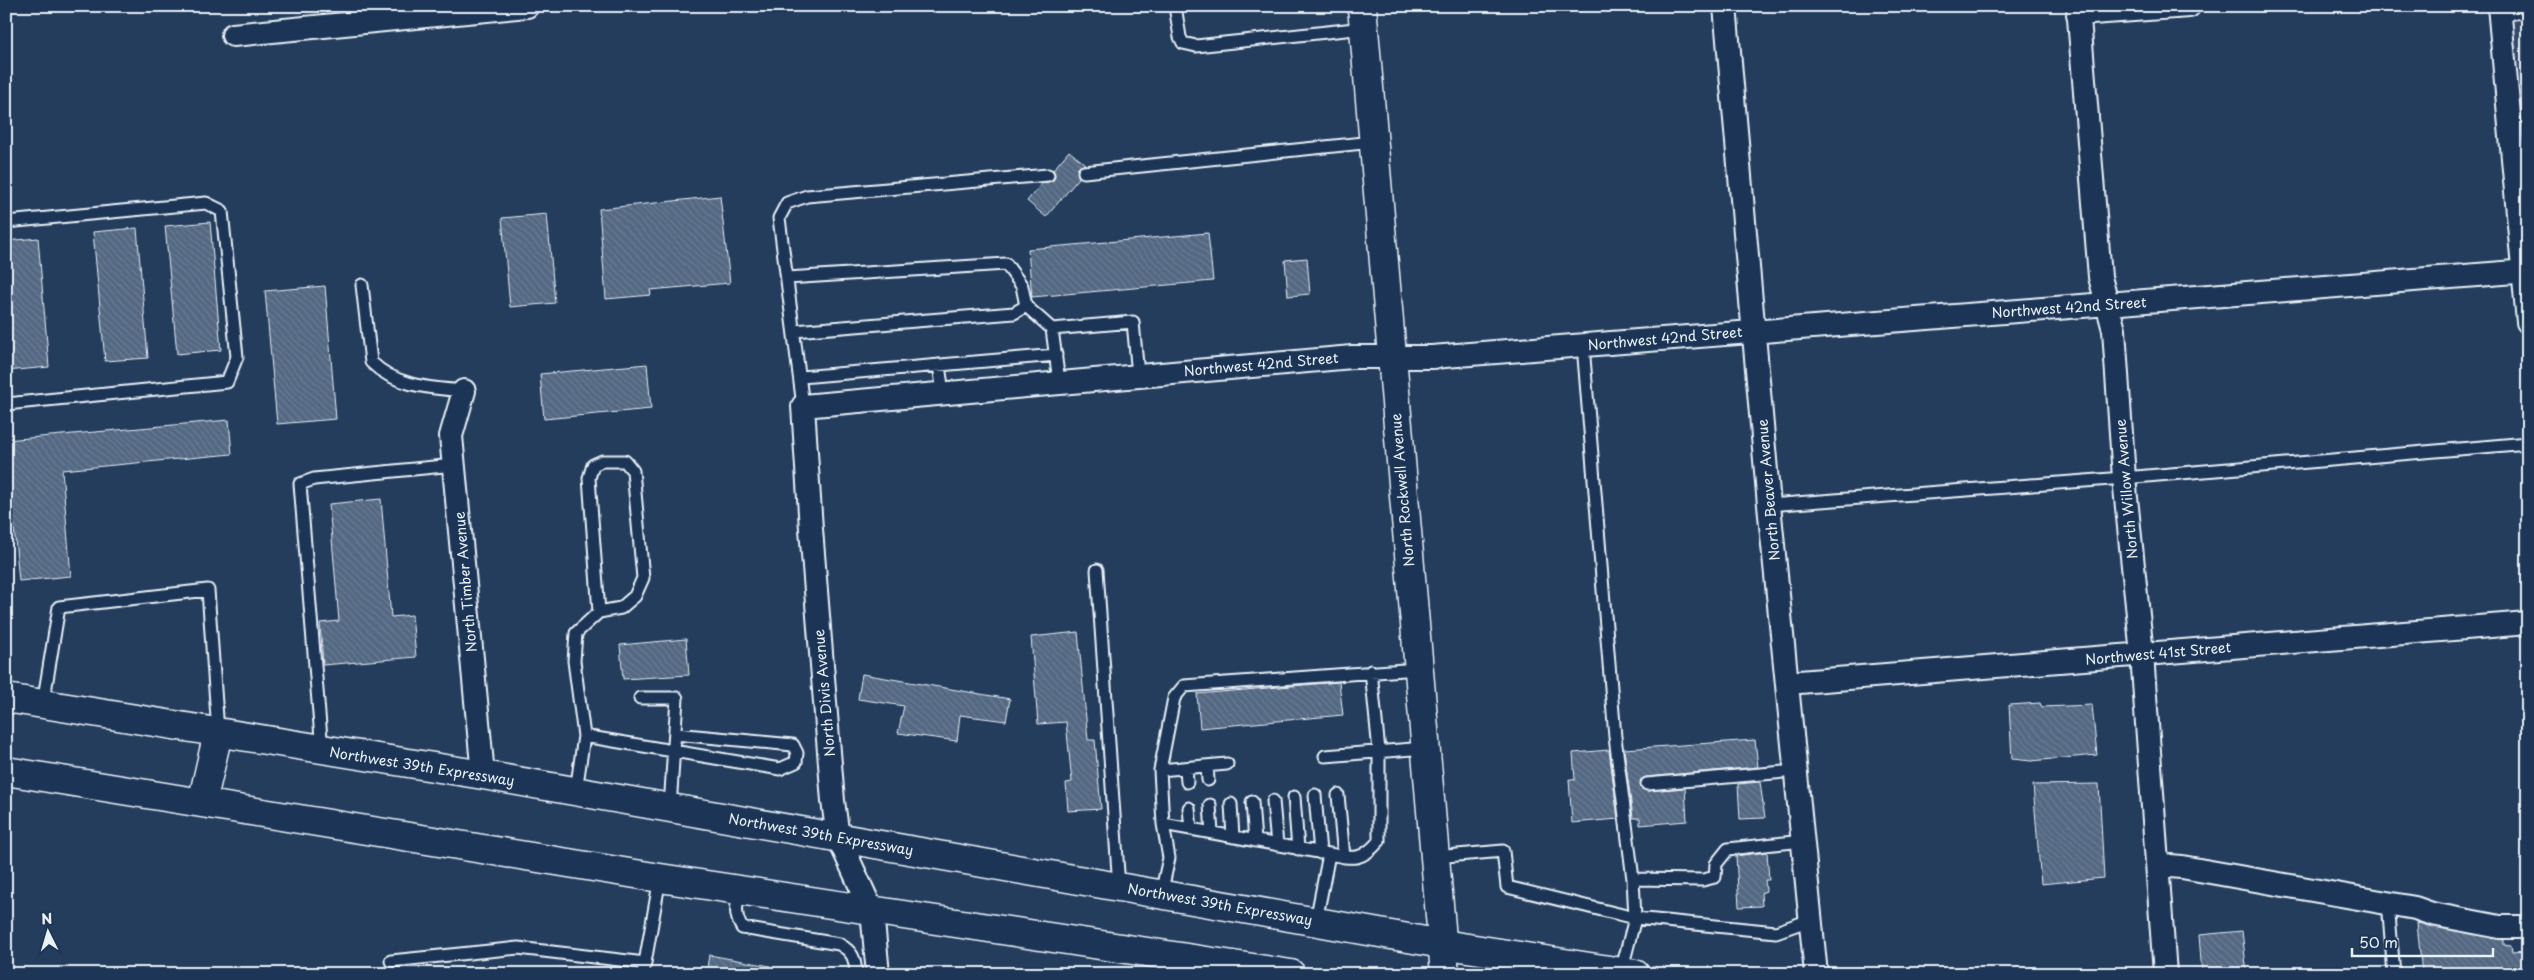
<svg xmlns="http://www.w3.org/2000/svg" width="2534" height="980" viewBox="0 0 2534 980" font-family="'Playpen Sans',sans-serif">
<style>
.built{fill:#334a68}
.building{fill:url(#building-back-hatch);stroke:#e8f1f8}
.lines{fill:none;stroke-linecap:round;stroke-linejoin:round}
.service-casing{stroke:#e8f1f8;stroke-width:15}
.minor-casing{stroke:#e8f1f8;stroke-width:26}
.secondary-casing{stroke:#e8f1f8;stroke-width:31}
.trunk-casing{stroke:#e8f1f8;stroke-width:31}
.service{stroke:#1d3557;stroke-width:11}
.minor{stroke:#1d3557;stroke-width:22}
.secondary{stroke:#1d3557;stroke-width:28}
.trunk{stroke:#1d3557;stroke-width:28}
.labels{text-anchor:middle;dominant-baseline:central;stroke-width:4;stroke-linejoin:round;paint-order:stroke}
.street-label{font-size:14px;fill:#e8f1f8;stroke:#1d3557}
</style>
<defs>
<pattern id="building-back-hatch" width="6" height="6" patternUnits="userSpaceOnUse" patternTransform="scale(1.25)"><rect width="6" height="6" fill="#536782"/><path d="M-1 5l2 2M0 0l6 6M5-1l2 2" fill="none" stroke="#6c7d94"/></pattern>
</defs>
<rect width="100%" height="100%" fill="#253d5d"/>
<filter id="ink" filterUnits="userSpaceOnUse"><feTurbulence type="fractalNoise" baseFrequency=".02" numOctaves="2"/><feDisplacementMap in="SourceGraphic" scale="10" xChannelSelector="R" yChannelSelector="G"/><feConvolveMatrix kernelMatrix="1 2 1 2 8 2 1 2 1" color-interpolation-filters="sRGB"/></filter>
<g filter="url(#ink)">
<path class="built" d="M2509 6H2528V214Z"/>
<path class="building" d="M1069 151 1085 164 1077 169 1079 178 1046 217 1027 201 1042 183 1053 181 1055 175 1053 170Z
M720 196 730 283 650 290 651 295 606 299 599 209Z
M547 214 555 303 510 307 502 218Z
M210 222 221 350 177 354 165 226Z
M137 228 148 358 105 361 93 232Z
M1208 233 1213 281 1032 297 1028 249Z
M38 238 49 367 6 371V241Z
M1307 258 1310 294 1288 296 1285 260Z
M325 286 336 419 277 424 265 291Z
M647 364 651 409 544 419 540 374Z
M229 420 232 454 62 470 71 576 19 581 9 474H6V440Z
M381 499 391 617 412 615 416 657 323 665 320 623 339 621 329 504Z
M1078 632 1088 740H1095L1101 809 1068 811 1066 783 1072 782 1066 722 1038 724 1031 637Z
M686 639 689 675 623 679 620 645Z
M862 674 1010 699 1006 721 960 715 957 741 898 733 904 706 858 699Z
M1339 682 1343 715 1200 728 1197 694Z
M2040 703 2042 707 2092 705 2097 755 2031 761 2012 759 2009 705Z
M1755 740 1758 767 1646 777 1640 780 1641 788 1647 791 1685 788 1687 821 1640 825V818H1633L1624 749Z
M1609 750 1618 819 1572 823 1569 779 1575 780 1573 753Z
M1760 782 1765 818 1740 819 1738 784Z
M2099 784 2104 878 2041 884 2033 785Z
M1767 852 1769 880H1765L1766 891 1761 893 1762 906 1739 907 1736 856Z
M2417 923 2504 940V945L2511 946 2512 952 2528 951V974H2422Z
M2242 931 2247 974H2202L2199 935Z
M709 955 770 966 769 974H706Z"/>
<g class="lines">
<g class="service-casing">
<path id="service" d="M1175 6 1180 37 1183 43 1196 46 1364 28
M2499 14 2528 12
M1084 172 1373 142
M6 222 206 203 222 211 237 357 227 382 6 404
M787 278 1006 264 1022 286 1026 306 1052 329 1059 382
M362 285 371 362C396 387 431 388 464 391
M1052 329 1133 322 1138 375
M794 331 1014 313 1026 306
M1583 345 1615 737 1633 879 1635 918 1621 972
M939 365 943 393
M801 377 1056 355
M803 406 779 218 787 203 807 196 1048 175
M1769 505 2124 478 2528 443
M1097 570 1119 887
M640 698H677L670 808
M43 704 59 607 208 590 218 732
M584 736 574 661 576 633 599 612 589 478 593 465 602 461H625L633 471 643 578 635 596 621 608 599 612
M322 750 300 484 314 479 454 465
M1325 756 1425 748
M1207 766 1208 780
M1186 768 1187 782
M1160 770 1227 764
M1647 784 1796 771
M576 791 584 736 780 769 796 762 797 753 793 745 675 734
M1315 795 1320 853
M1338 795 1344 857
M1294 797 1298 849
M1273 801 1277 845
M1252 802 1255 841
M1231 804 1233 837
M1210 805 1212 833
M1189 808 1191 829
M1163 824 1329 854 1316 921
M1329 854C1354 859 1362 861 1379 841V751L1371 671
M1435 857 1503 851 1507 887 1635 918 1776 932 1810 920
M1633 879 1703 880 1715 877 1716 864 1728 849 1803 841
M740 891C736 906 734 914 742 928L839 944C853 952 855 958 856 974
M1161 894 1169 858 1163 824 1160 770 1174 698 1184 686 1418 669
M2388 903 2394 974
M391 961 518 948 645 963
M643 974 660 878"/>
</g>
<g class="minor-casing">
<path id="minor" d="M1725 6 1769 505 1816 974
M2078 6 2100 277 2114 330 2124 478 2142 654 2165 974
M2499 6 2528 322
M2078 14 2189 6
M233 35 527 6
M464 391 451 436 483 775
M1787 683 2528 623
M2158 865 2182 867 2415 908 2432 914 2500 927H2528
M878 974 872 911 838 837 833 801 811 529 803 406 1352 357H1432L2528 271"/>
</g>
<g class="secondary-casing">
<path id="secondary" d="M1362 6 1445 974"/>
</g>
<g class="trunk-casing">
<path id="trunk" d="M6 698 483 775 1442 944 1635 974
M6 771 660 878 1291 974
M202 803 218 733"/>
</g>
<use href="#service" class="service"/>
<use href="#minor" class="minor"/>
<use href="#secondary" class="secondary"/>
<use href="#trunk" class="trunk"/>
</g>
</g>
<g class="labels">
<g class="street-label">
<text transform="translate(2069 307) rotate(-4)">Northwest 42nd Street</text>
<text transform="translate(1665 338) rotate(-5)">Northwest 42nd Street</text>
<text transform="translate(1261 364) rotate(-5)">Northwest 42nd Street</text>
<text transform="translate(2126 489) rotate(-95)">North Willow Avenue</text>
<text transform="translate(1402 490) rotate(-95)">North Rockwell Avenue</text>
<text transform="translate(1768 490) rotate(-95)">North Beaver Avenue</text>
<text transform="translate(465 582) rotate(-95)">North Timber Avenue</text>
<text transform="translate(2158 653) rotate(-5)">Northwest 41st Street</text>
<text transform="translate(824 693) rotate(-95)">North Divis Avenue</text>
<text transform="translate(422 766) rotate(9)">Northwest 39th Expressway</text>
<text transform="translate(821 834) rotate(10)">Northwest 39th Expressway</text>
<text transform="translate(1220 904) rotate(10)">Northwest 39th Expressway</text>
</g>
</g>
<rect width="2534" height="980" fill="none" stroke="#1d3557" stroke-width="25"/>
<rect x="12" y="12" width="2509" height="955" fill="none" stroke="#e8f1f8" stroke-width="2" filter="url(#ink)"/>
<g transform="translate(48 932) rotate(355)" stroke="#1d3557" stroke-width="4" paint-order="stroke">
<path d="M0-4L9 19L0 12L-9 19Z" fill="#e8f1f8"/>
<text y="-8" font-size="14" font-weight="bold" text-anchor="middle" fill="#e8f1f8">N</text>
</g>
<path d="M2352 948v8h141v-8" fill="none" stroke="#e8f1f8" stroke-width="2.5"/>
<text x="2359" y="948" font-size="15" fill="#e8f1f8" stroke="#1d3557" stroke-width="4" paint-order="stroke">50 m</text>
</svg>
